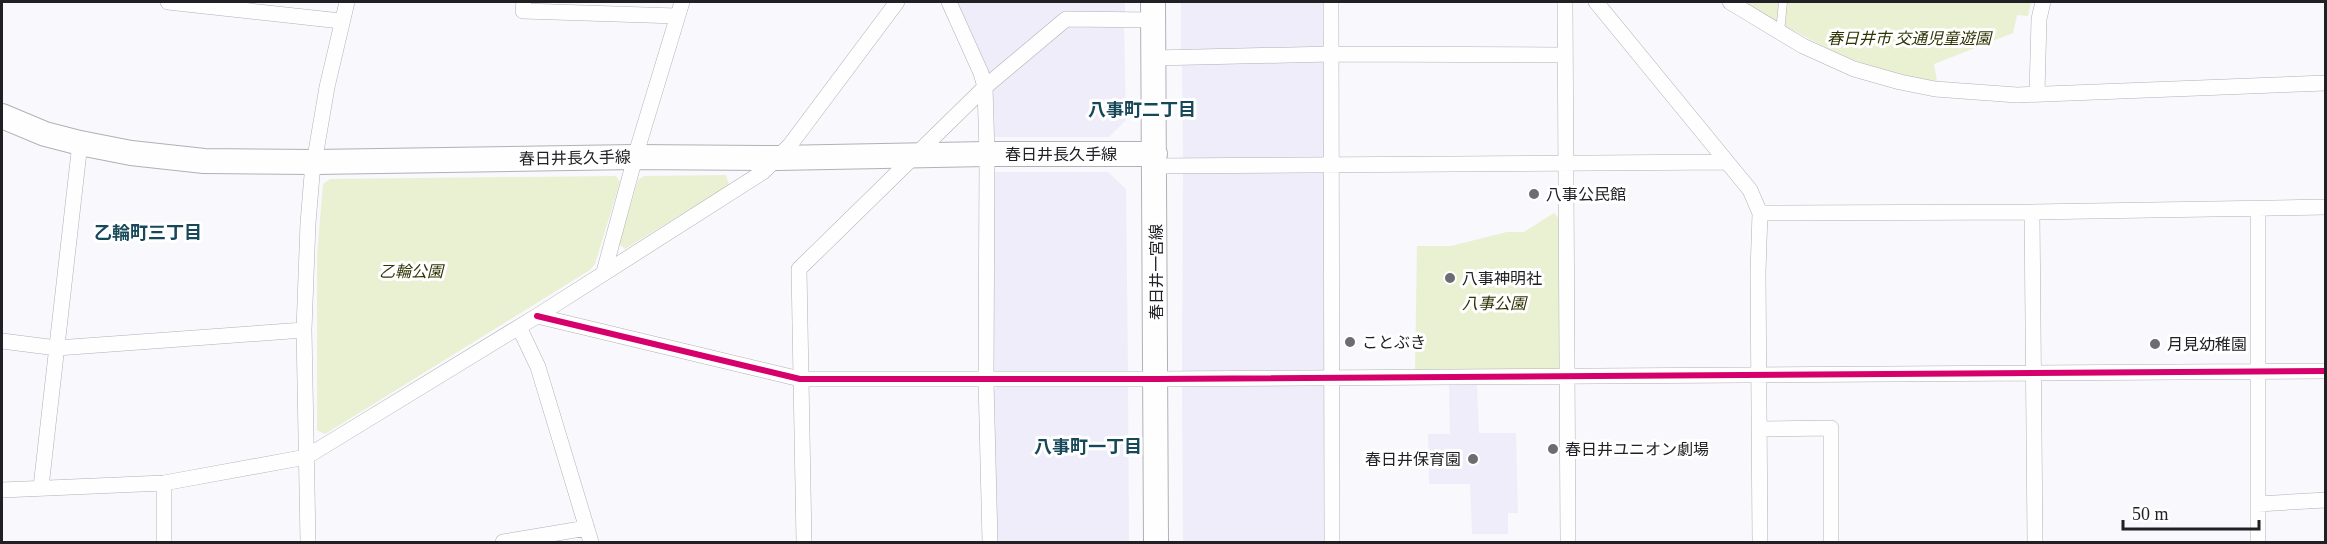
<svg xmlns="http://www.w3.org/2000/svg" width="2327" height="544" viewBox="0 0 2327 544" font-family="'Times New Roman','Noto Sans JP',serif">
<style>
.built{fill:#eeedf9}
.green{fill:#eaf0d2}
.lines{fill:none;stroke-linecap:round;stroke-linejoin:round}
.service-casing{stroke:#b1b0b6;stroke-width:9}
.minor-casing{stroke:#b1b0b6;stroke-width:16}
.primary-casing{stroke:#b1b0b6;stroke-width:26}
.service{stroke:#fefeff;stroke-width:8}
.minor{stroke:#fefeff;stroke-width:15}
.primary{stroke:#fefeff;stroke-width:24}
.cycleway-casing{stroke:#fff;stroke-width:10}
.cycleway{stroke:#d6006c;stroke-width:6}
.poi-dot{fill:#6c6c71;stroke:#fff;stroke-width:2}
.labels{text-anchor:middle;dominant-baseline:central;stroke-width:6;stroke-linejoin:round;paint-order:stroke}
.park-label{font-size:16px;font-style:italic;fill:#2f3403;stroke:#fff}
.street-label{font-size:16px;fill:#212025;stroke:#fff}
.poi-label{font-size:16px;fill:#212025;stroke:#fff;text-anchor:start}
.neighbourhood-label{font-size:18px;font-weight:bold;fill:#16485a;stroke:#fff}
</style>
<rect width="100%" height="100%" fill="#f8f8fd"/>
<path class="built" d="M954 2H1125V14H1066L993 75 985 71Z
M1181 2H1325L1326 47 1181 53Z
M1124 24 1126 120 1109 137H992L991 89 1069 25Z
M1323 60 1325 64V158L1183 161 1182 62Z
M1323 170 1325 173 1327 370 1323 373 1182 374 1183 172Z
M996 172H1108L1126 189 1128 373 996 375 993 371 991 176Z
M1477 384 1479 433H1516L1518 513H1508V534H1472L1470 484H1429L1428 434H1450L1449 385Z
M1323 385 1328 388 1329 542H1183L1182 386Z
M998 386H1128L1129 542H995L993 391Z"/>
<path class="green" d="M1745 2H2031L2028 16 2017 15 2013 33 1934 64 1937 81C1866 74 1804 38 1745 2Z
M726 175 729 185 625 249 619 244 638 180 644 176Z
M616 176 620 182 595 264 590 270 325 434 317 430V256L323 184 330 179Z
M1554 213 1560 220 1562 366 1558 370 1415 371 1417 246H1451L1507 232H1524Z"/>
<g class="lines">
<g class="service-casing">
<path id="service" d="M1780 32 1783 2"/>
</g>
<g class="minor-casing">
<path id="minor" d="M168 2 341 21
M524 2 523 11 677 16
M949 2 981 73 985 87 987 154 986 380 990 542
M1331 2 1332 542
M1565 2 1568 542
M1596 2 1750 190 1760 213 1758 272 1760 542
M1730 2 1803 46 1854 69 1900 82 1935 89 2017 95 2326 83
M1154 58 1331 54 1564 55
M2037 93 2039 19 2043 2
M1155 166 1727 162
M2032 212 2035 542
M1760 213 2032 212 2326 207
M604 272 638 147 682 2
M537 316 800 379H1157L2326 371
M519 327 538 367 591 542
M2 341 57 348 304 330
M1759 429 1831 428V542
M164 483V542
M41 487 80 143
M2 490 164 483 306 457 537 316 763 172 790 145 897 2
M2258 504 2326 500
M308 542 304 330 308 223 312 175 327 87 347 2
M503 542 587 528
M804 542 799 269 985 87 1066 19 1154 20
M2258 542V208"/>
</g>
<g class="primary-casing">
<path id="primary" d="M1153 2 1156 542
M2 116 45 134 80 143 131 153 204 161 315 162 635 157 777 158 987 154H1155"/>
</g>
<use href="#service" class="service"/>
<use href="#minor" class="minor"/>
<use href="#primary" class="primary"/>
<g class="cycleway-casing">
<path id="cycleway" d="M537 316 800 379H1157L2326 371"/>
</g>
<use href="#cycleway" class="cycleway"/>
</g>
<g class="poi-dot">
<circle cx="1534" cy="194" r="6"/>
<circle cx="1450" cy="278" r="6"/>
<circle cx="1350" cy="342" r="6"/>
<circle cx="2155" cy="344" r="6"/>
<circle cx="1553" cy="449" r="6"/>
<circle cx="1473" cy="459" r="6"/>
</g>
<g class="labels">
<g class="park-label">
<text x="1909" y="38">春日井市 交通児童遊園</text>
<text x="411" y="271">乙輪公園</text>
<text x="1494" y="303">八事公園</text>
</g>
<g class="street-label">
<text x="1061" y="154">春日井長久手線</text>
<text transform="translate(575 158) rotate(-1)">春日井長久手線</text>
<text transform="translate(1156 272) rotate(-90)">春日井一宮線</text>
</g>
<g class="poi-label">
<text x="1546" y="194">八事公民館</text>
<text x="1462" y="278">八事神明社</text>
<text x="1362" y="342">ことぶき</text>
<text x="2167" y="344">月見幼稚園</text>
<text x="1565" y="449">春日井ユニオン劇場</text>
<text x="1461" y="459" text-anchor="end">春日井保育園</text>
</g>
<g class="neighbourhood-label">
<text x="1142" y="110">八事町二丁目</text>
<text x="148" y="233">乙輪町三丁目</text>
<text x="1088" y="447">八事町一丁目</text>
</g>
</g>
<rect width="2327" height="544" fill="none" stroke="#212025" stroke-width="6"/>
<path d="M2123 520v9h136v-9" fill="none" stroke="#212025" stroke-width="3"/>
<text x="2132" y="520" font-size="18" fill="#212025" stroke="#ffffff" stroke-width="4.5" paint-order="stroke">50 m</text>
</svg>
